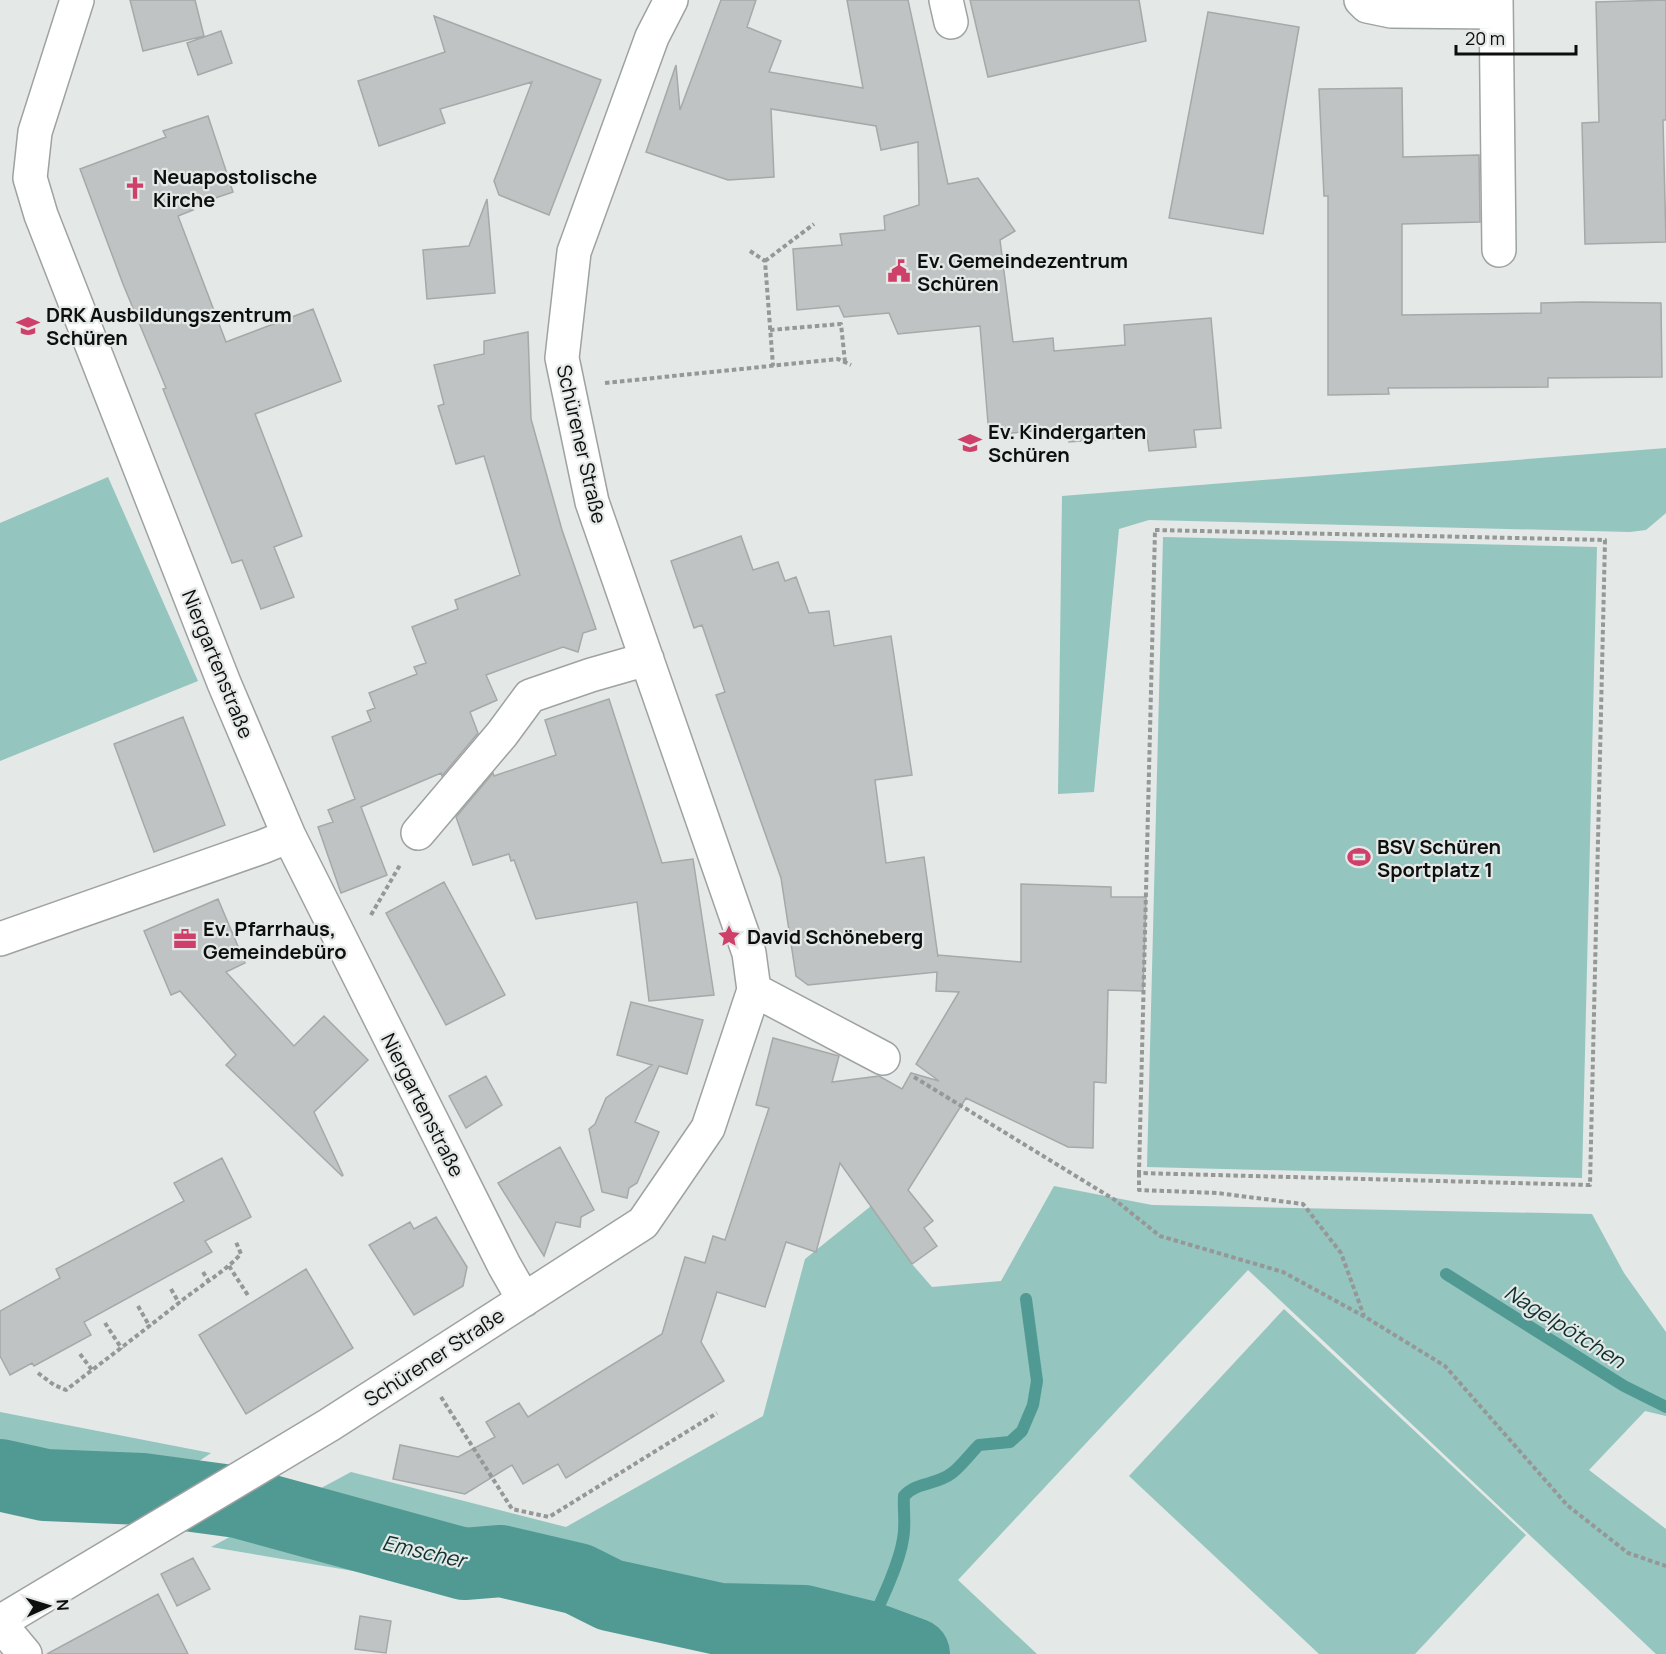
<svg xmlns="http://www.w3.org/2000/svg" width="1666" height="1654" viewBox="0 0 1666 1654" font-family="Manrope,sans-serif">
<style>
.green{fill:#94c5bf}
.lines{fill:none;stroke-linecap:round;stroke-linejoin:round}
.stream{stroke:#519a93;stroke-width:12}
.river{stroke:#519a93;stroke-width:72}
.building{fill:#bfc3c3;stroke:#a5a9a8;stroke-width:1.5}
.minor-casing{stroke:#9fa2a2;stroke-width:36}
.path{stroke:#959897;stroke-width:4;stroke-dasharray:4.5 3;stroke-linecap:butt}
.minor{stroke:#fff;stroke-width:33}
.labels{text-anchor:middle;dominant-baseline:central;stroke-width:4.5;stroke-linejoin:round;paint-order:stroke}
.poi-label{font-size:20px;font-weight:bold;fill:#0d0e0e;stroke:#e4e8e7;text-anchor:start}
.street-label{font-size:20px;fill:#0d0e0e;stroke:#e4e8e7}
.water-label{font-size:21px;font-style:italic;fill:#0c312d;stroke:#e4e8e7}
</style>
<rect width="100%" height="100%" fill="#e4e8e7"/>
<path class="green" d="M1666 448V513L1646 530 1630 532 1149 520 1119 529 1094 792 1058 794 1062 496Z
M108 477 198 681 0 761V523Z
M1163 537 1597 547 1582 1178 1147 1167Z
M1054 1186 1152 1205 1592 1214 1624 1273 1666 1332V1416L1645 1411 1589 1470 1666 1529V1654H1656L1248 1270 958 1580 1037 1654H760L554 1605 211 1547 351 1472 566 1527 763 1416 805 1259 871 1206 912 1264 932 1287 1001 1281Z
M1284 1309 1526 1535 1415 1654H1319L1129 1476Z
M0 1412 211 1453 143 1499 29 1490 0 1483Z"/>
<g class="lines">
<path class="stream" d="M1446 1274 1624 1386 1666 1407
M865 1636C877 1610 899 1566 903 1539 906 1524 903 1510 904 1496 916 1482 937 1485 952 1473 962 1465 970 1454 979 1445L1010 1442 1022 1431 1033 1405 1037 1381 1026 1299"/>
<path class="river" d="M0 1475 45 1485 142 1489 238 1502 464 1564 501 1561 578 1579 610 1595 719 1619 804 1621 865 1636 914 1654"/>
</g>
<path class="building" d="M130 0H195L204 36 143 51Z
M721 0H756L747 27 781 41 769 72 863 88 847 0H908L948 184 978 178 1015 231 1000 240 1013 342 1053 338 1054 351 1125 345 1124 325 1211 318 1221 428 1194 430 1196 447 1149 451 1147 436 1069 442 1067 428 989 435 980 326 898 334 889 313 844 317 839 306 797 310 793 249 842 245 840 234 885 230 884 216 919 205 918 142 881 150 876 126 771 109 774 177 728 180 646 152 676 65 680 110Z
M970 0H1139L1146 41 988 77Z
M1666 0V120H1663L1666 242 1585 244 1582 123 1599 122 1596 2Z
M1208 12 1299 27 1263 234 1169 218Z
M434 16 601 80 549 215 499 195 494 181 532 82 440 109 445 123 379 146 358 81 445 52Z
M221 31 232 63 198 75 187 43Z
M1402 88 1403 157 1479 155 1480 222 1402 224V315L1541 313V303L1582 302 1661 303 1662 377 1548 378V387L1388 388 1389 394 1328 395V196H1324L1319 89Z
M208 116 233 192 189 207 193 210 178 216 226 342 313 309 341 381 255 414 302 536 274 547 294 597 261 609 242 560 232 563 163 389 166 388 123 284 80 169 166 137 163 131Z
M487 199 495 293 427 299 423 250 469 246Z
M528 332 531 419 562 530 596 629 583 633 578 652 563 647 486 675 497 700 470 712 478 733 442 776 441 773 361 807 387 875 341 893 318 827 333 822 328 810 355 799 332 737 371 721 367 711 375 708 369 693 417 674 414 667 426 663 412 627 458 609 455 600 520 575 484 456 456 464 438 406 444 404 434 365 484 354V341Z
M741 536 753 570 778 562 785 581 796 577 809 613 829 611 834 646 891 636 912 775 875 780 886 863 924 857 938 957V955L1021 962V884L1111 887V897H1146L1143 991 1108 990 1106 1083 1094 1082 1093 1148 1068 1147 966 1098 908 1190 933 1221 924 1228 937 1246 912 1264 840 1163 816 1252 786 1242 765 1307 717 1292 701 1342 724 1381 566 1478 558 1464 523 1484 512 1465 465 1494 393 1479 400 1445 458 1457 495 1437 486 1422 519 1403 528 1417 662 1334 685 1257 705 1263 713 1236 725 1240 769 1108 756 1105 773 1038 839 1056 832 1082 879 1076 902 1089 911 1073 939 1081 916 1064 959 992 936 991 937 972 808 985 796 976 781 878 716 695 725 692 702 625 694 628 671 561Z
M609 699 662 863 693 859 714 995 649 1001 637 902 536 919 514 860 511 861 509 854 473 865 456 817 493 773 494 776 556 755 545 720Z
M183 717 225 825 154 852 114 744Z
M444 882 505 995 446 1025 386 913Z
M218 899 245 963 226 972 294 1046 324 1016 368 1060 314 1112 343 1175 342 1176 226 1065 236 1055 180 991 171 995 144 931Z
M631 1002 703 1020 687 1074 659 1066 635 1122 659 1132 637 1183 629 1188 627 1198 602 1192 589 1129 595 1124 606 1098 652 1065 617 1055Z
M486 1076 502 1105 466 1128 449 1096Z
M560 1147 594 1210 581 1217 580 1227 556 1222 544 1256 498 1183Z
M222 1158 251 1217 205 1241 212 1252 84 1322 91 1335 34 1366 32 1363 10 1375 0 1356V1311L60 1278 56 1269 184 1201 174 1183Z
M436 1217 467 1267 463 1286 414 1315 369 1245 410 1222 414 1229Z
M306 1269 353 1348 246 1414 199 1335Z
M193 1558 210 1589 177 1606 161 1574Z
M158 1594 188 1654H47Z
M360 1616 391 1621 386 1653 355 1649Z"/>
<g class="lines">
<g class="minor-casing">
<path id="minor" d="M77 0 35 132 30 178 41 215 224 683 289 836 504 1265 524 1300
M946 0 951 22
M1361 0 1367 6 1391 11 1496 12
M1496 0 1499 250
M418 833 502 734 530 696 591 675 647 659
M0 939 262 847 289 836
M754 990 883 1058
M0 1622 329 1425 643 1223 708 1128 754 990 749 953 592 502 562 358 574 252 652 37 671 0
M0 1624 25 1654"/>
</g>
<path class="path" d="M750 251 765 261 773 366
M765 261 814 224
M770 330 841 324 845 362
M605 383 838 359 851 365
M1155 530 1605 540 1590 1185 1139 1173Z
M371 915 400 865
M914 1077 1115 1200 1160 1236 1283 1272 1367 1318 1445 1366 1567 1505 1628 1553 1666 1566
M1139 1173V1190L1217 1193 1303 1204 1341 1253 1364 1316
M229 1266 249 1297
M203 1272 208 1280
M171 1289 179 1303
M138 1306 150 1327
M105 1323 122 1349
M80 1354 92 1370
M38 1373 54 1385 66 1390C104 1361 142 1332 180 1302 200 1286 223 1273 241 1254L236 1242
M441 1397 512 1509 549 1517 717 1413"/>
<use href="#minor" class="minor"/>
</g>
<defs>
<g id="church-bare" transform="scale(1.8)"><path d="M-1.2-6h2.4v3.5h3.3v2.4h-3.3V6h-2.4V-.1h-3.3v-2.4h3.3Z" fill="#ce4069" stroke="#e4e8e7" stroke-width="2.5" paint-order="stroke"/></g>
<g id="civic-bare" transform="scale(1.8)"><path d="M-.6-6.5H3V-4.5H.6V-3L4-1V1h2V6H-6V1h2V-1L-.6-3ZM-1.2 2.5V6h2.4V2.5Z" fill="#ce4069" stroke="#e4e8e7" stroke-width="2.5" paint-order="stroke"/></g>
<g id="school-bare" transform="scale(1.8)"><path d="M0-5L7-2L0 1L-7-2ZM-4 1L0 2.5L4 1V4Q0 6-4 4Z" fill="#ce4069" stroke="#e4e8e7" stroke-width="2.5" paint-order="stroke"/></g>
<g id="stadium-bare" transform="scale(1.8)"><path d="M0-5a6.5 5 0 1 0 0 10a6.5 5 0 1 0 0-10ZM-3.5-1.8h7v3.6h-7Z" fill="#ce4069" stroke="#e4e8e7" stroke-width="2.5" paint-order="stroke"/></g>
<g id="sight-bare" transform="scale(1.8)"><path d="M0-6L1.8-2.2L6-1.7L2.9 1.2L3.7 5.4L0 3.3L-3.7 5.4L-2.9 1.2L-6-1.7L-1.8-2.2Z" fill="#ce4069" stroke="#e4e8e7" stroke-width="2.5" paint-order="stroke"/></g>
<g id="office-bare" transform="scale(1.8)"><path d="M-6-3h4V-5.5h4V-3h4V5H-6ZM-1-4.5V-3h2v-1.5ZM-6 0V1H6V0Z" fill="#ce4069" stroke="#e4e8e7" stroke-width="2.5" paint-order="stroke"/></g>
</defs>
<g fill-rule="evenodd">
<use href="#church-bare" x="135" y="188"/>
<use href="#civic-bare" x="899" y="271"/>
<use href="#school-bare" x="28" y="326"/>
<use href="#school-bare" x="970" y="443"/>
<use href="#stadium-bare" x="1359" y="857"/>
<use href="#sight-bare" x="729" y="936"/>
<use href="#office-bare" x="185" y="939"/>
</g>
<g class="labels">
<g class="poi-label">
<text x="153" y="176">Neuapostolische<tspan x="153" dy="23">Kirche</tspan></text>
<text x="917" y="260">Ev. Gemeindezentrum<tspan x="917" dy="23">Schüren</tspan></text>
<text x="46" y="314">DRK Ausbildungszentrum<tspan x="46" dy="23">Schüren</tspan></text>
<text x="988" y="431">Ev. Kindergarten<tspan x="988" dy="23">Schüren</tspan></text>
<text x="1377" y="846">BSV Schüren<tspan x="1377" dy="23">Sportplatz 1</tspan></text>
<text x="203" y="928">Ev. Pfarrhaus,<tspan x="203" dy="23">Gemeindebüro</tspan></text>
<text x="747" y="936">David Schöneberg</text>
</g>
<g class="street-label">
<text transform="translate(582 444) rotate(77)">Schürener Straße</text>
<text transform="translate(218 664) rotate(68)">Niergartenstraße</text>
<text transform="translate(423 1105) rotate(63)">Niergartenstraße</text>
<text transform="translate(434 1357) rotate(-33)">Schürener Straße</text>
</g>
<g class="water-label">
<text transform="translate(1565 1326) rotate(32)">Nagelpötchen</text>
<text transform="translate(424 1551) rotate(13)">Emscher</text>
</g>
</g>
<g transform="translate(48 1606) rotate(86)" stroke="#e4e8e7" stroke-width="4.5" paint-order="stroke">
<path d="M0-4.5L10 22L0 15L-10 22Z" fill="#0d0e0e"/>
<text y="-9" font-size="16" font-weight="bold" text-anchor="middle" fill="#0d0e0e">N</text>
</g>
<path d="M1456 45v9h120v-9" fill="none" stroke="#0d0e0e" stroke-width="3"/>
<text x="1465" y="45" font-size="18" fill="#0d0e0e" stroke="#e4e8e7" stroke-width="4.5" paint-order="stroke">20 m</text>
</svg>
